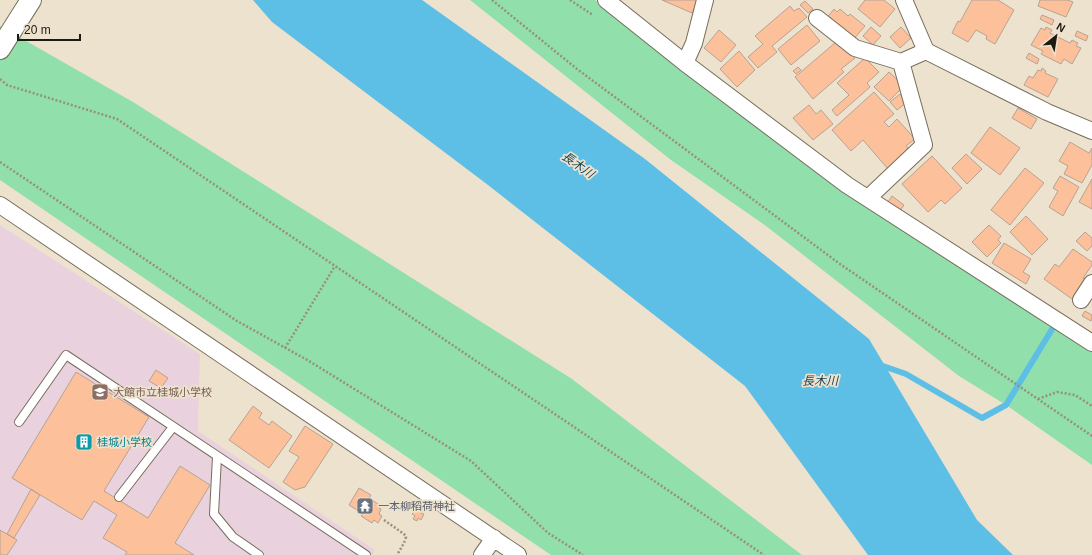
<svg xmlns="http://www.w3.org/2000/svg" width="1092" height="555" viewBox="0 0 1092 555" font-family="Arial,'Noto Sans JP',sans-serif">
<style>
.education{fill:#e9d2de}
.green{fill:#91e0ac}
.water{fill:#5dbee6}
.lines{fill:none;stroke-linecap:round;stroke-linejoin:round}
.stream{stroke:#5dbee6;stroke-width:6}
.building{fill:#fcc19a;stroke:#b6a295}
.service-casing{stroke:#776d5b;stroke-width:10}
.minor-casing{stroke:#776d5b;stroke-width:18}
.tertiary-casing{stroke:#776d5b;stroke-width:22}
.path{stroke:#978f7f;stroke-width:2.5;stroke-dasharray:2 2;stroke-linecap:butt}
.service{stroke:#fff;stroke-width:8}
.minor{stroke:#fff;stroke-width:16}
.tertiary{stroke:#fff;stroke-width:20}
.labels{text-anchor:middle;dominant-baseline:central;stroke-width:3.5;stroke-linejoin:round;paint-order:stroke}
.education-label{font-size:11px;fill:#785e54;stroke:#ede2cd;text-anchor:start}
.culture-label{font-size:11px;fill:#0d838f;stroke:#ede2cd;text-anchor:start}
.worship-label{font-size:11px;fill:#5b616d;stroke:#ede2cd;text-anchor:start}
.water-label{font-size:12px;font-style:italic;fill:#1a4556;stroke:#ede2cd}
</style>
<rect width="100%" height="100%" fill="#ede2cd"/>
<path class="education" d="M0 225 200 354 198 431 375 550 372 555H0Z"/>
<path class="green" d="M470 0H595L649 43 1054 326 1092 352V465L1006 405 959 376 766 226 671 160Z
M0 26 133 102 572 379 802 555H551L0 180Z"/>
<path class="water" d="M253 0H422L645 159 869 339 977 520 1013 555H868L745 386 488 185 272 22Z"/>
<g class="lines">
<path class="stream" d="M880 365 906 374 982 418 1006 405 1054 326"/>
</g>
<path class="building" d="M662 0H698L692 13Z
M865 0H884L895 9 880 27 858 9Z
M972 0H998L1014 10 995 44 986 39 987 36 976 30 968 42 952 33 958 21 960 22Z
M1040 0H1067L1073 2 1066 17 1038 6Z
M805 1 813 9 808 13 800 5Z
M790 6 794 11 799 8 807 17 772 46 777 52 758 68 748 57 763 44 755 36Z
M834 9 837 12 840 9 848 16 850 14 865 26 852 41 826 19Z
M1042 15 1054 20 1052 25 1040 19Z
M807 25 820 41 791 65 778 49Z
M871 27 881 36 873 45 863 36Z
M901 27 911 38 900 48 890 37Z
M1046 27 1052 30 1050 33 1070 43 1072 40 1078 43 1076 46 1081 48 1072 64 1064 59 1061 64 1041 54 1043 51 1031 45 1041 28 1045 30Z
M719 30 736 45 721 62 704 48Z
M1077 31 1088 36 1086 41 1075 36Z
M836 42 843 49 845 47 855 58 841 69 844 72 813 99 795 77Z
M739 51 755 70 737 87 720 69Z
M1029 53 1039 59 1037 64 1026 58Z
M865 58 879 72 867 83 870 87 837 116 832 110 849 95 837 83Z
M798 67 801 70 796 74 793 71Z
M1042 68 1046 71 1045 73 1058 79 1048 97 1024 85 1029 76 1033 78 1038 70 1041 71Z
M889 72 904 86 889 101 874 87Z
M874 92 894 114 884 122 889 127 897 119 915 139 906 146 909 149 888 169 863 140 851 151 832 130Z
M900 94 907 102 897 110 890 102Z
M809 105 816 114 821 110 833 124 813 140 793 118Z
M1018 108 1037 119 1031 129 1012 118Z
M990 127 1020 148 1000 175 971 153Z
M1070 142 1089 153 1092 148V165L1082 183 1064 174 1068 166 1059 161Z
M966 154 982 169 967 184 952 168Z
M932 156 962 188 945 204 941 200 928 212 902 184Z
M1025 168 1044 183 1010 225 991 210Z
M1060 176 1079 187 1063 216 1049 207 1058 191 1053 188Z
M1092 179V209L1079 202Z
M892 196 904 205 900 211 888 202Z
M1026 216 1048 239 1032 255 1010 232Z
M989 225 1001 236 998 240 1001 243 987 257 972 242Z
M1085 232 1092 238V246L1087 251 1076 241Z
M1004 243 1031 259 1023 272 1030 276 1026 284 992 263Z
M1073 249 1092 262V265L1083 278 1086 280 1072 299 1044 279 1055 264 1059 267Z
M1085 311 1092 315 1091 321 1082 316Z
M156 370 168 378 161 388 149 381Z
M76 372 149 417 104 491 148 518 180 466 210 485 175 543 194 555H125L127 552 103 538 117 515 94 501 82 520 12 478Z
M253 406 262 413 259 418 269 425 272 421 292 436 269 468 229 440Z
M305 426 333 444 305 487 295 490 283 482 299 457 289 451Z
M359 488 371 495 368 500 371 502 372 500 381 506 379 508 381 509 379 514 382 516 378 523 374 520 372 523 361 516 363 514 349 505Z
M31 489 40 495 14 538 7 534Z
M420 509 423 510 421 513 424 514 421 520 418 518 417 521 413 519 415 516 412 514 416 510 418 511Z
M0 530 17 540 7 555H0Z"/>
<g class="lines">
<g class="service-casing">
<path id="service" d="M19 422 66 355 366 555
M217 457 214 514 233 537 259 555
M119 497 173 427"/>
</g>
<g class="minor-casing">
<path id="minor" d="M606 0 685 63 847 185 1092 343
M904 0 926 51 1047 112 1092 131
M817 18 855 48 901 62 926 51
M685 63 694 43 705 0
M868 198 924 145 901 62
M0 205 518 555
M1081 300 1092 283
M482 555 494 538"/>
</g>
<g class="tertiary-casing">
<path id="tertiary" d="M0 49 31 0"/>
</g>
<path class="path" d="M492 0 577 69 840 264 1092 436
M570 0 593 15
M0 79 7 85 117 119 764 555
M0 162 237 321 309 361 471 461 548 533 583 555
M285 348 335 266
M1038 399 1057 392 1075 395 1092 406
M384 520 404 534 406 537 404 543 397 555"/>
<use href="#service" class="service"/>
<use href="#minor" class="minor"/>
<use href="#tertiary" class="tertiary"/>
</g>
<defs>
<g id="school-square" transform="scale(0.9)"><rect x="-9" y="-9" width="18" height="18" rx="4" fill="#8d6e63" stroke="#ede2cd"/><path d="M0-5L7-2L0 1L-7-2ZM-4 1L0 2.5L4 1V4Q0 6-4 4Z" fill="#fff"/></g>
<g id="building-square" transform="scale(0.9)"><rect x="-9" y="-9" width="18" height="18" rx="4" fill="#0f9aa8" stroke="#ede2cd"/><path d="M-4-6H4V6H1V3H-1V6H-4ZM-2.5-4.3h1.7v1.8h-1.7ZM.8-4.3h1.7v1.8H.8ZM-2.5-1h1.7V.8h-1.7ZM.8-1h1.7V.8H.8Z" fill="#fff"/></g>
<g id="temple-square" transform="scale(0.9)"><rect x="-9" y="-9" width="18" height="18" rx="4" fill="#6b7280" stroke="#ede2cd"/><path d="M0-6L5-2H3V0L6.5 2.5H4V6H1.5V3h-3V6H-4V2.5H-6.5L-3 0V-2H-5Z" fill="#fff"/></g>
</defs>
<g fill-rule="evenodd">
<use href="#school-square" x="100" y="392"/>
<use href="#building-square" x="84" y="442"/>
<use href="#temple-square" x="365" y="506"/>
</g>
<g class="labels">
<g class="education-label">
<text x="113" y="392">大館市立桂城小学校</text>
</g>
<g class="culture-label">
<text x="97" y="442">桂城小学校</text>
</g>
<g class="worship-label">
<text x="378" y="506">一本柳稻荷神社</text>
</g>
<g class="water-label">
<text transform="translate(578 165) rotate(35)">長木川</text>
<text x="820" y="381">長木川</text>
</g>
</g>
<g transform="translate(1056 36) rotate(30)" stroke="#ede2cd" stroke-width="3" paint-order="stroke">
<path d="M0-3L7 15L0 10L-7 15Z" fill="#1d1a12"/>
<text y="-6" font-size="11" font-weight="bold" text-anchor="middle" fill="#1d1a12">N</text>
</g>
<path d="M18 34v6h62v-6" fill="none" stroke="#1d1a12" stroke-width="2"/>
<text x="24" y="34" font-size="12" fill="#1d1a12" stroke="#ede2cd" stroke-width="3" paint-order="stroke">20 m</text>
</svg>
